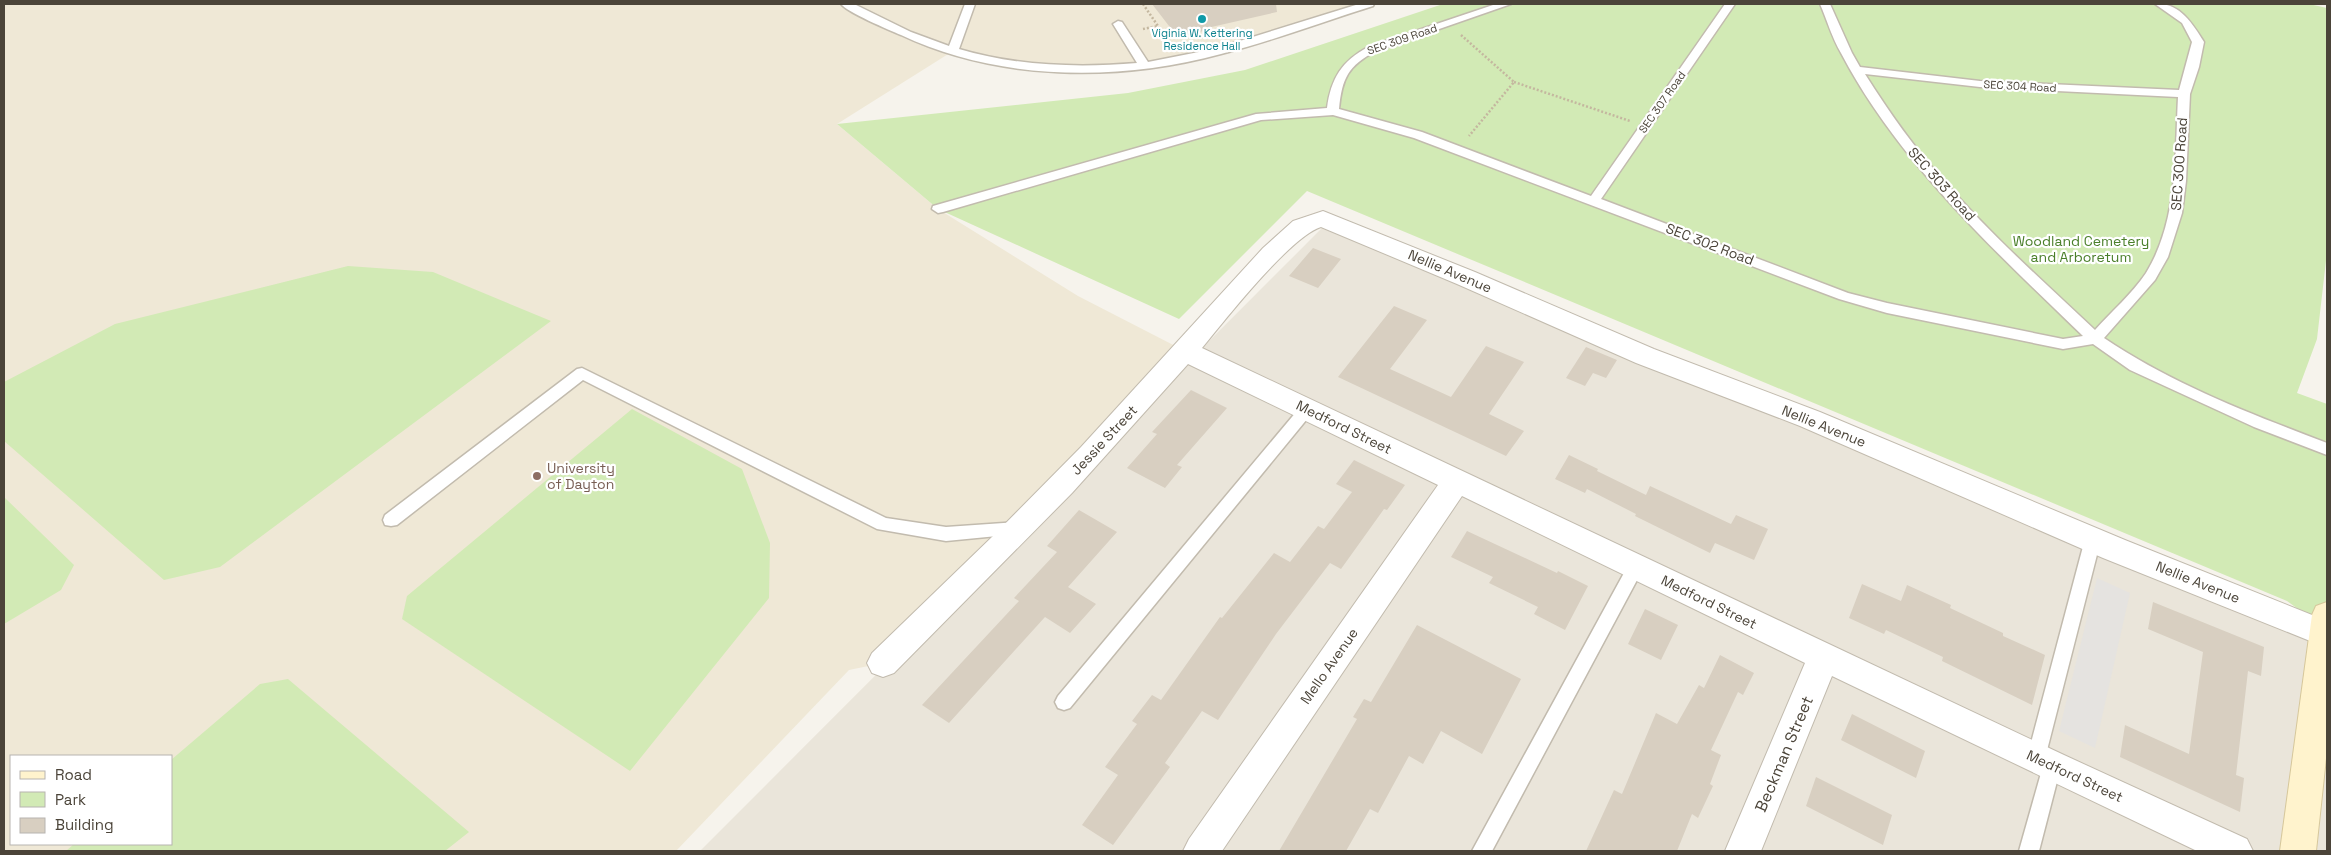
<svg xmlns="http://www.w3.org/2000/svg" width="2331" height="855" viewBox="0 0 2331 855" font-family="'Space Grotesk',sans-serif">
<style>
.residential{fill:#eae5da}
.education{fill:#efe8d6;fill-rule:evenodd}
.green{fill:#d2eab5}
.parking{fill:#e5e3e0}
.building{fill:#d8cfc1}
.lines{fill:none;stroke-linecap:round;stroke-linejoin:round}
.service-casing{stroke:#c2bbae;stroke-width:3}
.minor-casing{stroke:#c2bbae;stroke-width:2}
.secondary-casing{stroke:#d6c79b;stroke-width:2}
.path{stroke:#c4b79f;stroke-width:2.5;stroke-dasharray:2 2;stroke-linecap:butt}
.service{fill:#fff;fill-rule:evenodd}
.minor{fill:#fff;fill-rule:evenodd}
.secondary{fill:#fff3cd;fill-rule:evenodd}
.culture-dot{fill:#0f9aa8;stroke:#fff;stroke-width:2}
.education-dot{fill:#8d6e63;stroke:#fff;stroke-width:2}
.labels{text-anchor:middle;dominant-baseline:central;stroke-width:4.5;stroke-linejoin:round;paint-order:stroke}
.far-culture-label{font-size:11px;fill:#0d838f;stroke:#fff}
.far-street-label{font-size:11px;fill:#4b4439;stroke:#fff}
.street-label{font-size:14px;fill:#4b4439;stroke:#fff}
.park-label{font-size:14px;fill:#4a7f2a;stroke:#fff}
.education-label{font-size:14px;fill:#785e54;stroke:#fff;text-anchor:start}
.near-street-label{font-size:16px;fill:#4b4439;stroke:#fff}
</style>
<rect width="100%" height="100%" fill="#f6f3ec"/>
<path class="residential" d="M1328 222 2327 627V851H700Z"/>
<path class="education" d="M4 4H1369L1216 52 1134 66 1026 65 953 51 837 124 938 209 1078 296 1185 351 883 663 849 670 676 851H4ZM11 756H171V844H11Z"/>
<path class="green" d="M1443 4H2309L2327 8V252L2317 339 2297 393 2327 404V630L2287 601 1307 191 1179 319 938 209 837 124 1128 93 1245 70Z
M348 266 433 272 551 321 220 567 164 580 4 441V382L115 324Z
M632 409 742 469 770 543 769 598 630 771 402 619 407 596Z
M4 497 74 565 61 590 4 624Z
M288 679 469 832 445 851H66L74 844H171V760L260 684Z"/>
<path class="parking" d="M2097 578 2130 593 2095 748 2059 731Z"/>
<path class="building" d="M1152 4H1276L1277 12 1207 28 1208 30 1187 35 1185 33 1176 35Z
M1313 248 1341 259 1318 288 1289 276Z
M1394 306 1427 320 1390 369 1451 397 1486 346 1524 362 1489 414 1524 431 1506 456 1338 377Z
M1586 347 1617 360 1606 378 1593 373 1585 386 1566 378Z
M1191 390 1227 408 1177 465 1182 467 1165 488 1127 468 1157 434 1152 432Z
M1569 455 1598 469 1597 471 1646 495 1650 486 1731 524 1736 515 1768 529 1754 560 1715 543 1710 553 1635 516 1636 514 1587 489 1585 493 1555 479Z
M1354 460 1405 485 1387 510 1384 509 1341 569 1330 563 1276 634 1218 720 1202 711 1165 763 1170 767 1113 845 1082 825 1118 775 1105 767 1137 724 1132 721 1152 695 1161 700 1220 617 1222 618 1274 553 1290 562 1318 526 1324 529 1352 492 1336 484Z
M1079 510 1117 532 1068 587 1096 604 1070 633 1045 617 949 723 922 705 1019 601 1014 598 1057 552 1047 546Z
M1467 531 1557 573 1558 571 1588 586 1565 630 1534 614 1538 607 1489 583 1493 577 1451 557Z
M1862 584 1901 601 1907 585 1951 605 1950 608 2003 633V636L2045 655 2032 705 1942 661 1943 657 1886 630 1884 634 1849 618Z
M2153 602 2264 647 2261 676 2248 671 2236 775 2244 778 2240 812 2120 757 2125 725 2189 754 2203 652 2148 629Z
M1645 609 1678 625 1661 660 1628 644Z
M1417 625 1521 679 1482 754 1441 731 1423 764 1409 756 1378 813 1370 809 1346 851H1279L1357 719 1353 717 1364 699 1371 702Z
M1720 655 1754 673 1743 695 1738 692 1711 750 1721 755 1710 784 1713 786 1698 818 1692 814 1677 851H1586L1614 790 1622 794 1656 713 1677 724 1699 685 1704 688Z
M1852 714 1925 751 1916 778 1841 740Z
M1816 777 1892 815 1883 845 1806 806Z"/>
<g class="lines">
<g class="service-casing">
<path id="service" d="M841 4H854L911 32 949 46 965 4H975L959 49C1016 66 1078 68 1137 63L1113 24 1118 21 1122 22 1148 62 1214 49 1359 4H1374L1373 6C1322 22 1272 41 1221 54 1118 82 998 81 901 35 889 30 847 12 841 4Z
M1496 4H1511L1376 51C1348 66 1342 78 1339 109L1422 132 1591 196 1725 4H1735L1601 199 1848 293 1887 303 2063 339 2083 336C1996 252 1898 162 1841 53 1832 38 1827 20 1820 4H1830L1852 53 1860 67 1980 81 2179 90 2192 42 2182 23 2155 4C2179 2 2192 23 2204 42L2199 67 2190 94 2186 181 2182 213 2168 257 2155 280 2104 338C2172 384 2251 414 2327 443V455L2254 427 2130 370 2093 344 2063 349 1887 313 1839 299 1414 138 1333 115 1261 120 943 212 938 213 932 209 933 206 1256 114 1327 108C1331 78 1342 61 1368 47ZM1865 74 1980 87 2178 97C2175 156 2178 221 2146 273 2132 294 2111 312 2095 330 2044 282 1991 235 1945 182 1915 149 1889 112 1865 74Z
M582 368 886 518 946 527 1019 522 1025 523 1027 528 1025 533 1019 534 946 541 877 529 583 380 397 525 391 526 385 525 383 520 385 515 577 369Z
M1307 403 1312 405 1314 409 1312 413 1070 708 1064 710 1058 708 1055 702 1058 696 1302 405Z
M2093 532 2099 534 2101 539 2045 758 2042 764 2036 766 2030 764 2027 758 2085 539 2087 534Z
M1636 560 1642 562 1644 567 1492 851H1472L1630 562Z
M2052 757 2059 760 2061 766 2039 851H2019L2043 766 2045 760Z"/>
</g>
<g class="minor-casing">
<path id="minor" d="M1323 211 1475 272 1654 349 1820 412 2125 540 2327 621V647H2325L2103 558 1800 426 1636 363 1457 284 1321 227C1290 237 1225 320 1202 348L2064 755 2247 839 2253 851H2197L1832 676 1761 851H1725L1805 663 1462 496 1222 851H1183L1189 839 1438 485 1188 364 1072 493 894 673 883 677 872 673 867 663 872 653 993 536 1081 447 1263 248 1293 221Z"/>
</g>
<g class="secondary-casing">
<path id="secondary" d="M2327 602V749L2316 851H2280L2312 615 2316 606Z"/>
</g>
<path class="path" d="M1143 4 1158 26 1143 29
M1461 35 1514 82 1469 136
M1514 82 1630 121"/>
<use href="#service" class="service"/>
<use href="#minor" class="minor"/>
<use href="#secondary" class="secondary"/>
</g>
<circle class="culture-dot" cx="1202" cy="19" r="5"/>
<circle class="education-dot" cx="537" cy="476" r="5"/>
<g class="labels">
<g class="far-culture-label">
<text x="1202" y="33">Viginia W. Kettering<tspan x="1202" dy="13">Residence Hall</tspan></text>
</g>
<g class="far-street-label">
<text transform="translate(1402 39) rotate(-19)">SEC 309 Road</text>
<text transform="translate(2020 86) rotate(3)">SEC 304 Road</text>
<text transform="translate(1662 102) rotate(-55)">SEC 307 Road</text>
</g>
<g class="street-label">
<text transform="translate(2179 164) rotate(-86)">SEC 300 Road</text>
<text transform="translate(1942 184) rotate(48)">SEC 303 Road</text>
<text transform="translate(1710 244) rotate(21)">SEC 302 Road</text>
<text transform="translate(1450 271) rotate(23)">Nellie Avenue</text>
<text transform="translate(1824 426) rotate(22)">Nellie Avenue</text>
<text transform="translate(1344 427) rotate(26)">Medford Street</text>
<text transform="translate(1104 440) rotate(-47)">Jessie Street</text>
<text transform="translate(2198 582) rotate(22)">Nellie Avenue</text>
<text transform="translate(1709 602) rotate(26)">Medford Street</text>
<text transform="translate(1329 666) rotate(-55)">Mello Avenue</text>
<text transform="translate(2075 776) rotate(25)">Medford Street</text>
</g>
<g class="park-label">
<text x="2081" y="241">Woodland Cemetery<tspan x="2081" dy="16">and Arboretum</tspan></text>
</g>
<g class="education-label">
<text x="547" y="468">University<tspan x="547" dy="16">of Dayton</tspan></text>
</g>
<g class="near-street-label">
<text transform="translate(1784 754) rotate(-67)">Beckman Street</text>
</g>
</g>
<rect width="2331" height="855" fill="none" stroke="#4b4439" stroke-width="10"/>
<rect x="10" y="755" width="162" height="90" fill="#ffffff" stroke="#b7b4b0"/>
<rect x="20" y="771" width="25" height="8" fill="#fff3cd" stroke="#b7b4b0"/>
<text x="55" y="780" font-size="15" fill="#4b4439">Road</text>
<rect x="20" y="792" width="25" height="15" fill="#d2eab5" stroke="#b7b4b0"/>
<text x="55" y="805" font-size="15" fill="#4b4439">Park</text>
<rect x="20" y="818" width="25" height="15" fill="#d8cfc1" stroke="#b7b4b0"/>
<text x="55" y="830" font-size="15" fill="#4b4439">Building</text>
</svg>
